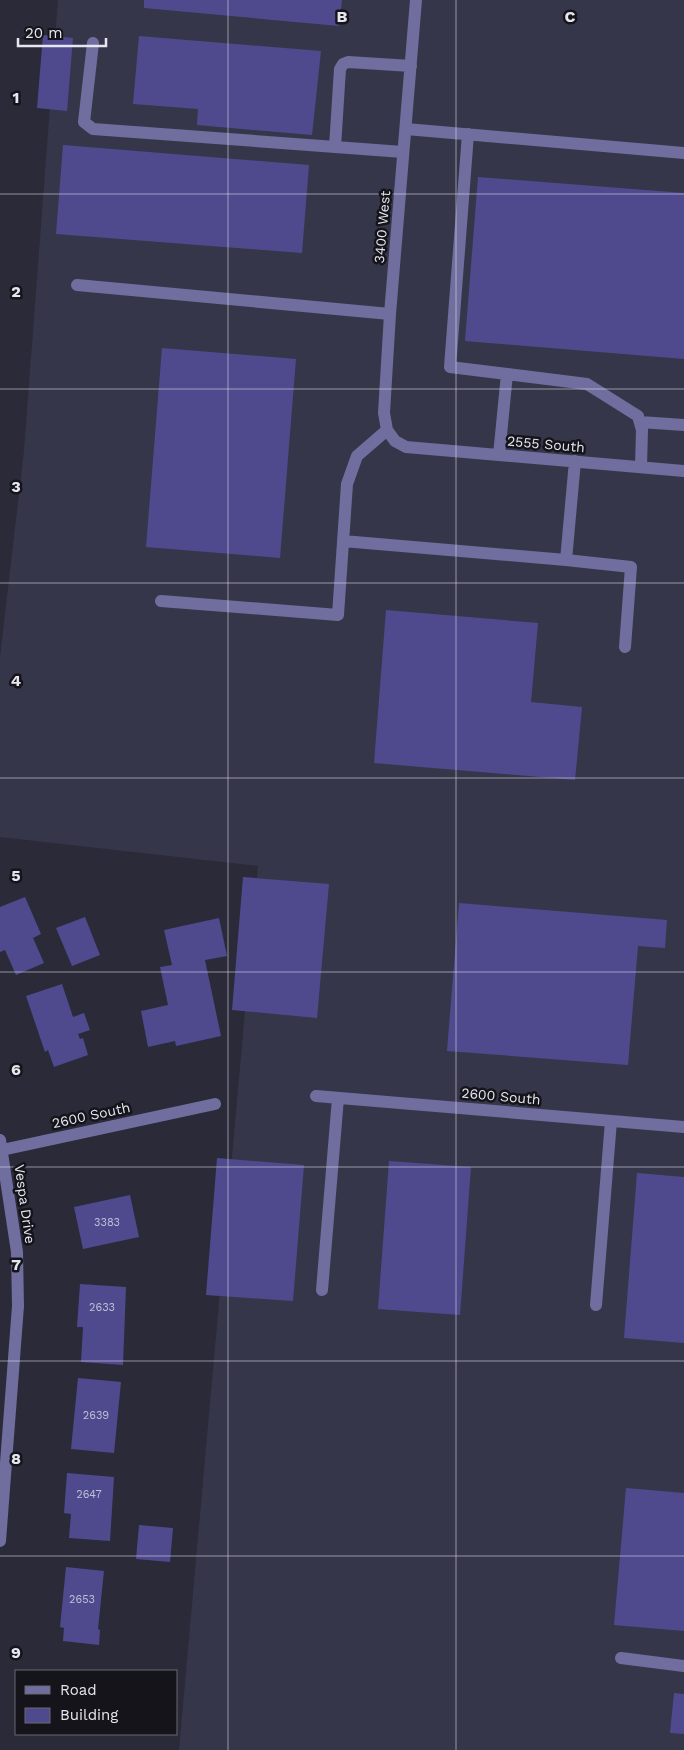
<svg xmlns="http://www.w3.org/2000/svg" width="684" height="1750" viewBox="0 0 684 1750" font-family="'Work Sans',sans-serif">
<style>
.built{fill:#36364a}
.building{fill:#4f4a8e}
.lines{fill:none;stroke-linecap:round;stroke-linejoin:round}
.minor{stroke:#6f6e9f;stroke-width:12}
.grid{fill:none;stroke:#e5e6ef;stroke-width:1;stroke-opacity:0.55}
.labels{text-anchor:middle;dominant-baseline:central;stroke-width:5;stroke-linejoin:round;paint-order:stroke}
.number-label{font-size:11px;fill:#c0bfd7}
.street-label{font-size:14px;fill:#e5e6ef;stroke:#14141a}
.grid-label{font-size:16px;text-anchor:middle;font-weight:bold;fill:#e5e6ef;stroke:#14141a;stroke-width:5;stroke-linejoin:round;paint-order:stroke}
</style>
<rect width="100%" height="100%" fill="#2b2a39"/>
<path class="built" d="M58 0H684V1750H179L258 866 0 837V657L24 451Z"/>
<path class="building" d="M144 0H342L339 26 144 8Z
M43 35 73 38 67 111 37 108Z
M139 36 321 51 312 135 197 125 198 109 133 104Z
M63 145 309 165 302 253 56 234Z
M478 177 684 193V359L465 341Z
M162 348 296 359 280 558 146 547Z
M386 610 538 623 531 702 582 707 575 780 374 763Z
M243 877 329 884 317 1018 232 1010Z
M25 897 41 934 33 938 44 963 16 975 5 950 0 952V907Z
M459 903 667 920 665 948 638 946 628 1065 447 1051Z
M85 917 100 955 72 966 56 928Z
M219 918 227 956 205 960 221 1036 176 1046 175 1041 148 1047 141 1011 168 1005 160 967 172 965 164 930Z
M62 984 73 1017 84 1013 90 1030 78 1034 80 1039 83 1038 88 1055 54 1067 48 1050 45 1052 26 996Z
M217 1158 304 1165 293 1301 206 1295Z
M389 1161 471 1167 460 1315 378 1309Z
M637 1173 684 1177V1343L624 1338Z
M130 1195 139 1237 83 1249 74 1207Z
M80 1284 126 1287 123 1365 81 1362 83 1327H77Z
M78 1378 121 1382 114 1453 71 1449Z
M67 1473 114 1477 110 1541 69 1538 71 1514 64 1513Z
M626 1488 684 1493V1631L614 1625Z
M139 1525 173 1528 170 1562 136 1559Z
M66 1567 104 1571 98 1629 100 1630 99 1645 63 1641 64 1628 60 1627Z
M674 1693 684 1694V1734L670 1733Z"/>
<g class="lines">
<path class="minor" d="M416 0 390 314 384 413 387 430 395 441 406 447 684 471
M93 43 84 122 93 129 403 152
M406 129 684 153
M468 134 450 367 507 374 499 455
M335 147 340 69 343 64 348 62 411 66
M77 285 390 314
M507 374 587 384 638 416 642 430 641 467
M640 422 684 425
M343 541 566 560 575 461
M566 560 631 567 625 647
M161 601 338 615 347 484 357 456 387 430
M316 1096 684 1127
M0 1140 17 1252 18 1306 0 1541
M2 1150 215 1104
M322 1290 338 1098
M596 1305 611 1121
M621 1658 684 1666"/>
</g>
<path class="grid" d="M228 0V1750M456 0V1750M0 194H684M0 389H684M0 583H684M0 778H684M0 972H684M0 1167H684M0 1361H684M0 1556H684"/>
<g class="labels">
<g class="number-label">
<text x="107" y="1222">3383</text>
<text x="102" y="1307">2633</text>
<text x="96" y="1415">2639</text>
<text x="89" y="1494">2647</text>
<text x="82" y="1599">2653</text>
</g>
<g class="street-label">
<text transform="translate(382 227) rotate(-85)">3400 West</text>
<text transform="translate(546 444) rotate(5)">2555 South</text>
<text transform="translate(501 1096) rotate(5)">2600 South</text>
<text transform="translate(91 1115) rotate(-12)">2600 South</text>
<text transform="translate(25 1204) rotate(82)">Vespa Drive</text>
</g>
</g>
<g class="grid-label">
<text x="342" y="22">B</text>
<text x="570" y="22">C</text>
<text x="16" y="103">1</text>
<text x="16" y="297">2</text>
<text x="16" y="492">3</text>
<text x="16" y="686">4</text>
<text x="16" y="881">5</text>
<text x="16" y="1075">6</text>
<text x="16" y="1270">7</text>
<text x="16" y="1464">8</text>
<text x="16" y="1658">9</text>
</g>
<rect x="15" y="1670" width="162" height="65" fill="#14141a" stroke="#68686f"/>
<rect x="25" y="1686" width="25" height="8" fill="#6f6e9f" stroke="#68686f"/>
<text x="60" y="1695" font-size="15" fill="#e5e6ef">Road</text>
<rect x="25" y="1708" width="25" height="15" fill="#4f4a8e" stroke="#68686f"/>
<text x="60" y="1720" font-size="15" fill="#e5e6ef">Building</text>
<path d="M18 38v8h88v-8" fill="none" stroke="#e5e6ef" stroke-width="2.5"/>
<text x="25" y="38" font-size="15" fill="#e5e6ef" stroke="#14141a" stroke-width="4" paint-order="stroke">20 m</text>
</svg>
